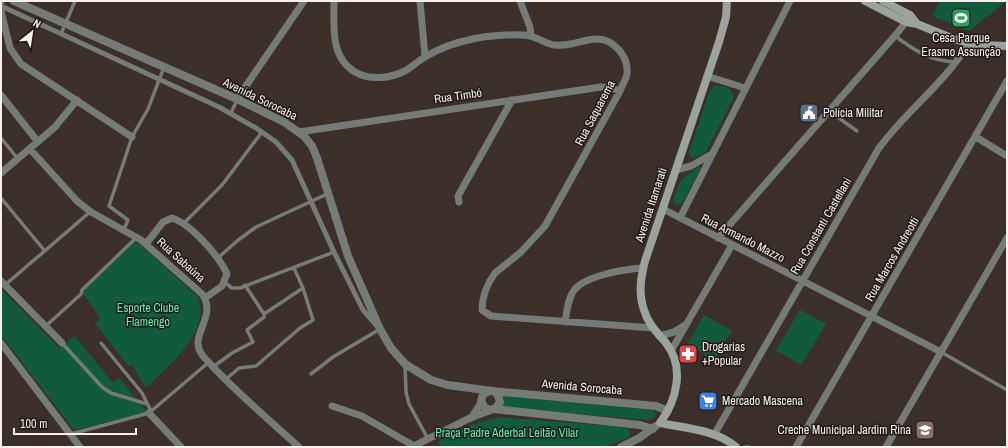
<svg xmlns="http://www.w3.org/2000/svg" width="1008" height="448" viewBox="0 0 1008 448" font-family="'Archivo Narrow',sans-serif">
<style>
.green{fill:#125a3d}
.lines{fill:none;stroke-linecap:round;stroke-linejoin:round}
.service{stroke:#757b77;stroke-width:3.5}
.pedestrian{stroke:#757b77;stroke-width:5}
.minor{stroke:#757b77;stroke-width:7}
.tertiary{stroke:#757b77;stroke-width:8}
.secondary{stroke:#9aa39e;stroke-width:8}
.labels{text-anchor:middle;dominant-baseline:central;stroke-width:3;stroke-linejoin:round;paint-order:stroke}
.poi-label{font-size:12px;fill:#f9f0ed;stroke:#1f1917;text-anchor:start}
.street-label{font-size:12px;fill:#f9f0ed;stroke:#1f1917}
.park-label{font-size:12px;fill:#61f2b2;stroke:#1f1917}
</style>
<rect width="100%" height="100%" fill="#3c2f2a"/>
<path class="green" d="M940 1H1006L969 31 932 16Z
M715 85 729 88 733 94V99L706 151 700 156 692 158 690 156 689 152 710 90Z
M699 166 701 168 682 204 675 205 673 199 681 180Z
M138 243 197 296C214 329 167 367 146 388L132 365 128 366 95 323 100 318 82 292 133 244Z
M1 289 59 348 75 336 113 383 119 378 147 412 74 430 1 335Z
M800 310 826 324 801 365 776 350Z
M704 315 732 331 713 361 688 343Z
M503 396 652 410 656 414 655 417 647 420 502 407Z
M498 417 622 427 630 430V436L627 438 603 447H441L438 441 469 426Z"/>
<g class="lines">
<path class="service" d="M61 34 75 1
M895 36C914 50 930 61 955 62
M829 111 857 131
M231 113 237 100
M1 138 18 159
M1 198 44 250
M183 224 222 185 262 132
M124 229 128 220 109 206 132 137 148 109 164 67
M218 258 237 241 256 227 327 194
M224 282 232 288H240L334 252
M5 285 90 212
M245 285 264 314
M47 325 81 294 82 290 137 237
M62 343 102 387 111 393 147 404
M101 343 142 393 151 411
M941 352 1007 390
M405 365 406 392 409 404 428 439
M213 367 232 353 253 342 247 330 264 317V314L303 288
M311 374 333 357 380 329
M225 380 239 368 256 366 300 328 313 320 303 288 294 268
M71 434 149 413 209 362
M745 447H749"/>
<path class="pedestrian" d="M1 6 219 107 256 128 276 142 292 160 334 252 363 310 377 326"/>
<path class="minor" d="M334 1C334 27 330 57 355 72 370 81 391 78 405 71 412 67 418 61 425 57 438 49 457 42 473 39 484 36 520 33 530 36 539 38 546 44 555 45 570 47 583 39 597 39 614 39 629 57 627 74 626 80 622 85 620 91L545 226 521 252 495 273C487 284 482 297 482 310L491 316 653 328
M420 1 425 56
M520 1 530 27 531 36
M1 2V1
M1 11 10 48 21 64 132 137
M707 76 745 88
M1 95 38 142
M237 99 304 1
M299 132 601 87 610 88 620 91
M976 137 1007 156
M30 149 77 201 91 212 141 240 202 294C217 314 193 332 199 349 201 356 209 362 214 368 241 396 270 421 299 447
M676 170 691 166 712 154
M1 173 55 127 77 100
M459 202 458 196 512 100
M663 209 941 352
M680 218 790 1
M718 238 899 31 909 17
M146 244 163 222 172 218C191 224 219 256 227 274L222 286 205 298
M1 281 62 343
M565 322C567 311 568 297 575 289 588 275 626 269 643 268
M659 336 674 332 685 325
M1 343 80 447
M671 351 732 245
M332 406 362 416 414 446
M149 413 181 447
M471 418 481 403
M714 435 879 148C906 111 945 83 969 43
M412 447 470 418 492 410
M796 447 1007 81
M886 447 1007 238"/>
<path class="tertiary" d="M14 1 237 99 284 122 304 136 312 146 317 158 348 256 380 329 391 348 405 364 431 380 448 385 492 391 656 406 668 411
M490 391 483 394 481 401 485 408 490 410 496 408 500 402 498 395 493 391
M494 409 640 425 653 429
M621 447 639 438 656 426"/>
<path class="secondary" d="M727 1 726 17 719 42 645 261C641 277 638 293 644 310 648 324 657 332 666 343 685 367 677 400 660 423 685 428 717 430 736 447
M865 1 906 22 917 24 954 39 979 45 1007 46
M883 1 910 15 917 24"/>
</g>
<defs>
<g id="stadium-square" transform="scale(1)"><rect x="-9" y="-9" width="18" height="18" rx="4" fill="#2e9e5b" stroke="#1f1917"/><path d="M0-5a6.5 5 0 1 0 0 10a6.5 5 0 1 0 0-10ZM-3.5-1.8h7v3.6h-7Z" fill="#fff"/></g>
<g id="civic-square" transform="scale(1)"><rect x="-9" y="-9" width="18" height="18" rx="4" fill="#5c6f8a" stroke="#1f1917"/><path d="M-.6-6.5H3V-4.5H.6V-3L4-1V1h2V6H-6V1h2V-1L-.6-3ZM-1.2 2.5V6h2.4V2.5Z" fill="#fff"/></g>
<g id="pharmacy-square" transform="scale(1)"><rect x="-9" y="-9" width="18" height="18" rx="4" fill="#e0444e" stroke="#1f1917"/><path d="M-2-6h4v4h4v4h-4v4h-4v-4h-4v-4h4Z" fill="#fff"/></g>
<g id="supermarket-square" transform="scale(1)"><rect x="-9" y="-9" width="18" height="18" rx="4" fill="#3f7fe0" stroke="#1f1917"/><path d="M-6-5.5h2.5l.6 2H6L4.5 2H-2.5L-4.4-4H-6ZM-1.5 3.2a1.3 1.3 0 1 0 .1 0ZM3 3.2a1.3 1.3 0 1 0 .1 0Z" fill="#fff"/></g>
<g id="school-square" transform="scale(1)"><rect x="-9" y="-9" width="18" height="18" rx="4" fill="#8d6e63" stroke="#1f1917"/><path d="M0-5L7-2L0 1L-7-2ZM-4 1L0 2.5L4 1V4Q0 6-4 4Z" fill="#fff"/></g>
</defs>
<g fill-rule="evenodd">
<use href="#stadium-square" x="961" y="18"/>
<use href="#civic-square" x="809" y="113"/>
<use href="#pharmacy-square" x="688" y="354"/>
<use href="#supermarket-square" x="708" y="401"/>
<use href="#school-square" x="925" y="430"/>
</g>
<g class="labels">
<g class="poi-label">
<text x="961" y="38" text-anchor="middle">Cesa Parque<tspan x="961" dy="14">Erasmo Assunçăo</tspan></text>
<text x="823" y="113">Polícia Militar</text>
<text x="702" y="347">Drogarias<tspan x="702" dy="14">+Popular</tspan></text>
<text x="722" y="401">Mercado Mascena</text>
<text x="911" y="430" text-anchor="end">Creche Municipal Jardim Rina</text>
</g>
<g class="street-label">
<text transform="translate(458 96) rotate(-8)">Rua Timbó</text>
<text transform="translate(260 99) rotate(26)">Avenida Sorocaba</text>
<text transform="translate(595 113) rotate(-62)">Rua Saquarema</text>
<text transform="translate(651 205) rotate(-72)">Avenida Itamarati</text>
<text transform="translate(821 226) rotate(-60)">Rua Constanti Castellani</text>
<text transform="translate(743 238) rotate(27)">Rua Armando Mazzo</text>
<text transform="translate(892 259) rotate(-60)">Rua Marcos Andreotti</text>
<text transform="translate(181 260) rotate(42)">Rua Sabaúna</text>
<text transform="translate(582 387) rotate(5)">Avenida Sorocaba</text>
</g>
<g class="park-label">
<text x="148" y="308">Esporte Clube<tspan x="148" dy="14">Flamengo</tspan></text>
<text x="507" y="433">Praça Padre Aderbal Leitão Vilar</text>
</g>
</g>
<rect width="1008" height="448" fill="none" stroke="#f9f0ed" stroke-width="4"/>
<g transform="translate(32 32) rotate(30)" stroke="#1f1917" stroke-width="3" paint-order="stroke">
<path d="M0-3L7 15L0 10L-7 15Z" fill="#f9f0ed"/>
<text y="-6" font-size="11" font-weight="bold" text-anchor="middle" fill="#f9f0ed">N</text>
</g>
<path d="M14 428v6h122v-6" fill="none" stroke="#f9f0ed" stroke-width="2"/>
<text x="20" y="428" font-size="12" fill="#f9f0ed" stroke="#1f1917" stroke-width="3" paint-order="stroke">100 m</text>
</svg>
